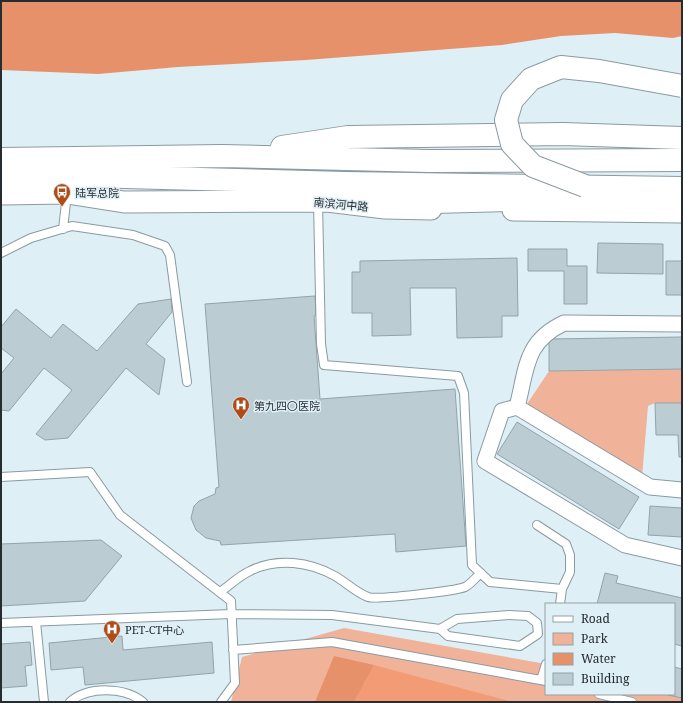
<svg xmlns="http://www.w3.org/2000/svg" width="683" height="703" viewBox="0 0 683 703" font-family="'Noto Serif','Noto Sans SC',serif">
<style>
.green{fill:#f0b399}
.forest{fill:#f39b75}
.water{fill:#e7916b}
.building{fill:#bcccd3;stroke:#94a3aa}
.lines{fill:none;stroke-linecap:round;stroke-linejoin:round}
.lane-casing{stroke:#8b9aa1;stroke-width:10}
.street-casing{stroke:#8b9aa1;stroke-width:17}
.secondary-casing{stroke:#8b9aa1;stroke-width:23}
.primary-casing{stroke:#8b9aa1;stroke-width:24}
.highway-casing{stroke:#8b9aa1;stroke-width:24}
.lane{stroke:#fff;stroke-width:8}
.street{stroke:#fff;stroke-width:15}
.secondary{stroke:#fff;stroke-width:21}
.primary{stroke:#fff;stroke-width:22}
.highway{stroke:#fff;stroke-width:22}
.highway-bridge-casing{stroke:#8b9aa1;stroke-width:24;stroke-linecap:butt}
.highway-bridge{stroke:#fff;stroke-width:22}
.labels{text-anchor:middle;dominant-baseline:central;stroke-width:3;stroke-linejoin:round;paint-order:stroke}
.poi-label{font-size:11px;fill:#262c2f;stroke:#dfeff6;text-anchor:start}
.street-label{font-size:11px;fill:#262c2f;stroke:#dfeff6}
</style>
<rect width="100%" height="100%" fill="#dfeff6"/>
<path class="green" d="M682 369V403H655L648 406 642 477 527 404 549 371Z
M344 628 546 664V694H674L682 689V702H231L242 657Z"/>
<path class="forest" d="M374 665 513 702H354Z"/>
<path class="water" d="M1 1H682V36L673 38 615 33 561 36 502 45 306 60 178 67 98 74 1 70Z
M334 656 374 665 354 702H315Z"/>
<path class="building" d="M598 243 663 244V274L597 273Z
M528 249H567V266H587V304H564V271H528Z
M517 258 518 316H502V337L457 338 456 288H410L411 335 372 336V313H352V272H360V261Z
M666 261H682V295H666Z
M315 296 316 315 314 316 320 399 455 389 466 546 396 552 395 534 221 545 220 541 206 538 196 530 191 518 194 506 199 501 215 494 216 488 219 487 205 304Z
M171 299 172 312 146 344 165 359 159 395 126 368 68 438 45 440 36 434 72 390 44 368 9 411 1 410V374L14 358 1 348V327L16 309 51 338 63 324 97 351 138 304Z
M682 337V369L549 371V339Z
M655 403H682V457H679L678 435H656Z
M517 422 639 497 619 529 497 454Z
M650 506 682 508V537L648 535Z
M101 540 122 556 85 601 1 606V544Z
M605 573 618 576 616 583 682 598V646L674 644V604H597Z
M122 636 123 650 212 642 214 673 85 685 83 667 51 670 49 643Z
M30 642 32 665 25 666 27 686 1 688V644Z
M674 667 682 669V698L668 695 674 694Z"/>
<g class="lines">
<g class="lane-casing">
<path id="lane" d="M318 202 321 344 324 365 458 376 464 393 472 565 490 582 562 589
M63 229 67 194
M1 253 31 238 72 226 133 235 165 246 170 255 187 382
M1 477 90 472 120 515 231 601 235 683 221 702
M537 525 566 544 570 555V572L562 589 560 604
M220 592C230 585 239 576 250 571 277 557 310 562 335 576 347 583 355 592 368 597 377 600 455 591 465 587 471 584 476 577 481 573
M36 622 44 702
M1 623 231 614 332 615 440 629 448 636 520 646 538 634 537 623 528 616 509 615 457 619 440 629
M233 650 332 642 546 681
M541 680 546 664
M599 694 632 702
M70 702C88 686 125 687 143 702"/>
</g>
<g class="street-casing">
<path id="street" d="M682 324 564 323C524 342 527 369 517 407L650 487 682 490
M517 407 502 411 485 461 625 545 682 558"/>
</g>
<g class="secondary-casing">
<path id="secondary" d="M1 194 67 193 124 202 327 201 385 208 431 209
M513 210 682 212"/>
</g>
<g class="primary-casing">
<path id="primary" d="M359 187 389 195 434 202 585 198 682 200"/>
</g>
<g class="highway-casing">
<path id="highway" d="M282 147 348 137 563 134 682 138
M1 159 222 156 429 161 682 160
M1 178 87 176 344 183 682 188"/>
</g>
<use href="#lane" class="lane"/>
<use href="#street" class="street"/>
<use href="#secondary" class="secondary"/>
<use href="#primary" class="primary"/>
<use href="#highway" class="highway"/>
<g class="highway-bridge-casing">
<path id="highway-bridge" d="M585 186 533 166 512 144 506 120 512 100 531 79 561 67 599 71 682 86"/>
</g>
<use href="#highway-bridge" class="highway-bridge"/>
</g>
<defs>
<g id="bus-pin" transform="scale(0.9)"><path d="M0 17L-7.5 6A9.5 9.5 0 1 1 7.5 6Z" fill="#af4c18" stroke="#dfeff6"/><path d="M-5-6H5V4H4V6H2V4H-2V6H-4V4H-5ZM-3.5-4V0h7V-4ZM-3.5 1.2v1.5H-2V1.2ZM2 1.2v1.5H3.5V1.2Z" fill="#fff"/></g>
<g id="hospital-pin" transform="scale(0.9)"><path d="M0 17L-7.5 6A9.5 9.5 0 1 1 7.5 6Z" fill="#af4c18" stroke="#dfeff6"/><path d="M-5-5h3v3.5h4V-5h3V5h-3V1.5h-4V5h-3Z" fill="#fff"/></g>
</defs>
<g fill-rule="evenodd">
<use href="#bus-pin" x="62" y="192"/>
<use href="#hospital-pin" x="241" y="405"/>
<use href="#hospital-pin" x="112" y="629"/>
</g>
<g class="labels">
<g class="poi-label">
<text x="75" y="192">陆军总院</text>
<text x="254" y="405">第九四〇医院</text>
<text x="125" y="629">PET-CT中心</text>
</g>
<g class="street-label">
<text transform="translate(341 204) rotate(5)">南滨河中路</text>
</g>
</g>
<rect width="683" height="703" fill="none" stroke="#262c2f" stroke-width="4"/>
<rect x="545" y="603" width="130" height="92" fill="#dfeff6" stroke="#95a1a6"/>
<rect x="553" y="616" width="20" height="6" fill="#ffffff" stroke="#95a1a6"/>
<text x="581" y="623" font-size="12" fill="#262c2f">Road</text>
<rect x="553" y="633" width="20" height="12" fill="#f0b399" stroke="#95a1a6"/>
<text x="581" y="643" font-size="12" fill="#262c2f">Park</text>
<rect x="553" y="653" width="20" height="12" fill="#e7916b" stroke="#95a1a6"/>
<text x="581" y="663" font-size="12" fill="#262c2f">Water</text>
<rect x="553" y="673" width="20" height="12" fill="#bcccd3" stroke="#95a1a6"/>
<text x="581" y="683" font-size="12" fill="#262c2f">Building</text>
</svg>
